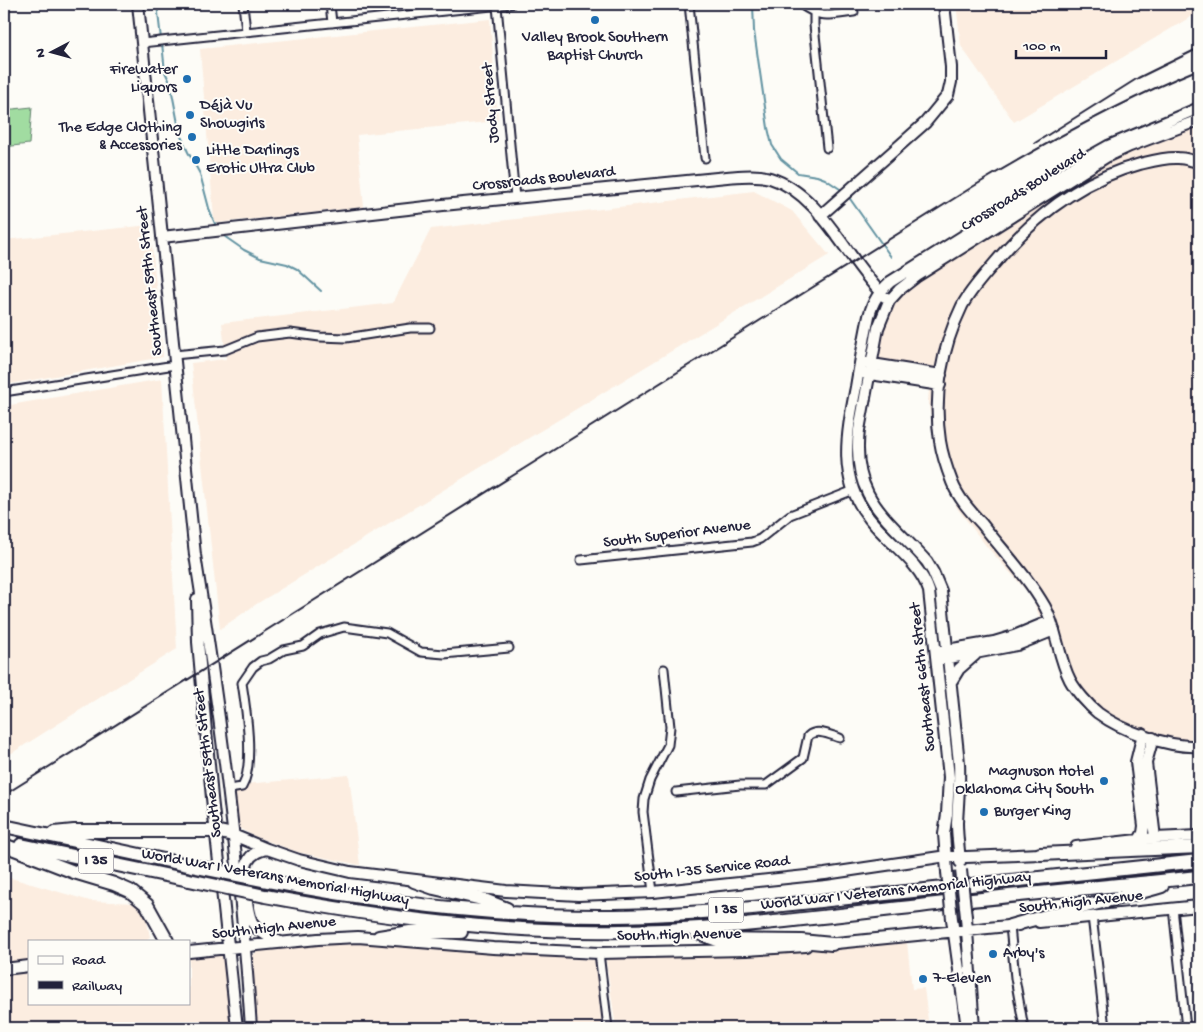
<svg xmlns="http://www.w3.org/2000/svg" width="1203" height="1032" viewBox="0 0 1203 1032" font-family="'Gochi Hand',sans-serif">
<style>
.built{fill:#fcede0}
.green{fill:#a1dca1;stroke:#627f6e}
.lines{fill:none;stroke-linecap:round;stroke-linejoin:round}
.stream{stroke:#6393a2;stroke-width:2}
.street-casing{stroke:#22223b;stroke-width:11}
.secondary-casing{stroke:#22223b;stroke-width:14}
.highway-casing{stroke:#22223b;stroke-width:16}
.street{stroke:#fdfcf7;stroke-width:7}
.secondary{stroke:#fdfcf7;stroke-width:10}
.highway{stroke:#fdfcf7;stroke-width:12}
.rail{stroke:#22223b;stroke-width:2}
.secondary-bridge-casing{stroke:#22223b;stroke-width:14;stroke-linecap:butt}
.highway-bridge-casing{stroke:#22223b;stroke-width:16;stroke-linecap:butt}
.secondary-bridge{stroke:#fdfcf7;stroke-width:10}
.highway-bridge{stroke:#fdfcf7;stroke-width:12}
.poi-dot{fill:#1f6fb2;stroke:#fdfcf7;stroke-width:2}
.labels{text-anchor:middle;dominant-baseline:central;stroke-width:4;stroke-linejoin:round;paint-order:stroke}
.shield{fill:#fdfcf7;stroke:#646373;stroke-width:1}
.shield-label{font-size:15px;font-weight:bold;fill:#22223b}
.poi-label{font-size:16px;fill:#22223b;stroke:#fdfcf7;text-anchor:start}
.street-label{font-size:16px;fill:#22223b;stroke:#fdfcf7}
</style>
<rect width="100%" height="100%" fill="#fdfcf7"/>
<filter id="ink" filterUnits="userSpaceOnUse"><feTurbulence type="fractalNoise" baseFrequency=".02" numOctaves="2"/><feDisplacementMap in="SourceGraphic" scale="10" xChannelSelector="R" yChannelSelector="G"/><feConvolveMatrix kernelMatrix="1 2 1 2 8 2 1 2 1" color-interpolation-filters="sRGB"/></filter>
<g filter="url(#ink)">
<path class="built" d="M956 4H1199V12L1014 122 961 46Z
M490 19 498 121 357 135 364 207 217 223 214 219 200 49Z
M1199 124V753H1192L1137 739 1105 722 1073 697 1054 656 1032 597 987 547 957 508 936 444 928 401 929 390 875 380 880 337 890 307 900 294 920 279 1109 160 1135 148Z
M754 191 792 211 829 255 258 603 220 629 191 363 226 359 222 323 393 303 431 229Z
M150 225 163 357 4 385V240Z
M162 379 177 649 4 758V406Z
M349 775 360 865 297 852 254 836 239 828 232 785Z
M4 876 90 901 135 903 146 917 150 937 144 941H29V960L4 962Z
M907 942 912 989 924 988 928 1020 844 1028H616L606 959 815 950Z
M368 943 439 950 596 960 602 1028H257L251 958 257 951 297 947Z
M222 953 232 1028H4V976L29 973V1003H189V957Z"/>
<path class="green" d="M32 107 29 144 4 147V110Z"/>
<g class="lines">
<path class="stream" d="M157 4 161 39
M753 4 754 31 768 128 772 145 781 159 798 173 817 176 825 179 843 191
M162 43 165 72 170 82 180 134 188 152 200 174 210 212 216 226
M848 196 891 257
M221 234 244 250 260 258 287 264 297 269 321 291"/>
<g class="street-casing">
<path id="street" d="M243 4 246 31
M330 4 332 23
M689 4 705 158
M800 4C823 20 827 15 854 12
M497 6 515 198
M814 14V25L827 148
M142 43 511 4
M174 355 225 350 257 337 290 333 320 337 346 338 410 328H430
M4 392 175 365
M581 560 752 542 760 539 790 515 854 490
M229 789 242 787C255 765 246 708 242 683L253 667 261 661 269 659 284 650 303 646 320 634 344 627 387 633 421 652 444 654 509 648
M676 792 740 785H766L803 758 808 736C817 728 830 735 840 738
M653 892 643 812 644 799 650 780 668 745 670 727 664 669
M1173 908 1186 1028
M1092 916 1105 1028
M1010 926 1015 978 1024 1028
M599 953 608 1028"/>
</g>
<g class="secondary-casing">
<path id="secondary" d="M138 4 195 555C220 712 241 870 251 1028
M1199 162C1192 161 1185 158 1178 158 1166 157 1152 161 1140 164 1080 180 1032 218 993 265 982 278 970 291 962 306 942 347 933 396 940 441 942 454 947 469 952 482 958 498 971 512 982 524 1003 551 1028 577 1045 607 1057 629 1058 657 1070 680 1076 691 1088 705 1098 713 1122 731 1169 748 1199 746
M820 216 925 123 948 95 951 82V67L944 4
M162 237 443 205 727 177C741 176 756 174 770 178 822 194 847 261 885 297
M866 363 941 375
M864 373 940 385
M197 599 198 642 212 798 237 1028
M941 651 994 642 1014 636 1050 621
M944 659 1017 645 1054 630
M951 682 959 669 975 655
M1153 738 1146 763 1155 838
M233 835 267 849 299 860 350 872 506 891 578 895 653 892 825 874 940 857H966L1040 854 1047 853
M1139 840 1143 833 1144 826 1136 762 1143 734
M1076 847 1155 838 1199 836
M267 849C259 851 252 853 248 861 242 870 247 912 252 922 258 932 270 938 280 942
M960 862C959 848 957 836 957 823 958 803 960 783 959 763L941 591 933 572 927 562C887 517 851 499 859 430L878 328 889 301 899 290 917 276 1106 157 1130 146 1199 120
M947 872 944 834 947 814 949 777 929 591C919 561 888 543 869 518 837 478 847 433 856 387 860 363 864 339 869 316 873 301 879 292 890 282L1092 155 1108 146 1199 108
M966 917 974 1028
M952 919 967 1028
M1039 922 1199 906
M826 944 1018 925
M189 952 318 939 358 937 493 948 599 953 746 950 806 946
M4 969 29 966"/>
</g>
<g class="highway-casing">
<path id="highway" d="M4 826 192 866
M54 833 74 831H215L233 835
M4 845 74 872 114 884 130 891 147 905 167 941
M21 845 189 880
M1040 854 1199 847
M268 881C377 902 488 916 600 916 692 916 784 905 876 895 984 884 1092 872 1199 861
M414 881 434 888 482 899 507 909
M265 896C383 918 501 933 621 931 727 930 832 916 936 904 1024 894 1112 886 1199 877
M1010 926C1060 911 1112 901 1162 886
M695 932 718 940 801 941 832 944
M379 937 410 932H461"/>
</g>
<use href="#street" class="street"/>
<use href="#secondary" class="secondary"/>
<use href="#highway" class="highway"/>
<path class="rail" d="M1035 143 1138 78 1199 48
M4 795 974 186C1047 142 1121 101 1199 69"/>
<g class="secondary-bridge-casing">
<path id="secondary-bridge" d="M961 870 966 917
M947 872 952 919"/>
</g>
<g class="highway-bridge-casing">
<path id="highway-bridge" d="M192 866 268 881
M189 880 265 896"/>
</g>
<use href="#secondary-bridge" class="secondary-bridge"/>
<use href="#highway-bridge" class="highway-bridge"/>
</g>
</g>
<g class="poi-dot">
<circle cx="595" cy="20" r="5"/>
<circle cx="187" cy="79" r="5"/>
<circle cx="190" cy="115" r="5"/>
<circle cx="192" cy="137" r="5"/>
<circle cx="196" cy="160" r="5"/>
<circle cx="1104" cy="781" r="5"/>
<circle cx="984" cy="812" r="5"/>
<circle cx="993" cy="954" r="5"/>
<circle cx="923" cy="979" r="5"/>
</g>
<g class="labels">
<g class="shield">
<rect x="78.5" y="848.5" width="35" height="25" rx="4"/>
<rect x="708.5" y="897.5" width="35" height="25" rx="4"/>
</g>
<g class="shield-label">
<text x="96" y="861">I 35</text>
<text x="726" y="910">I 35</text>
</g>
<g class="poi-label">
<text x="595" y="38" text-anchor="middle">Valley Brook Southern<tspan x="595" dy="18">Baptist Church</tspan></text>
<text x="177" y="70" text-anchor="end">Firewater<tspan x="177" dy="18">Liquors</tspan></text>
<text x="200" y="106">Déjà Vu<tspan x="200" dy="18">Showgirls</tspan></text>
<text x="182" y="128" text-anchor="end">The Edge Clothing<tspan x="182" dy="18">&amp; Accessories</tspan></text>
<text x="206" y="151">Little Darlings<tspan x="206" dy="18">Erotic Ultra Club</tspan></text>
<text x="1094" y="772" text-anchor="end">Magnuson Hotel<tspan x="1094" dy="18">Oklahoma City South</tspan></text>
<text x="994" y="812">Burger King</text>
<text x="1003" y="954">Arby's</text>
<text x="933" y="979">7-Eleven</text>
</g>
<g class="street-label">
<text transform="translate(492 103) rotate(-95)">Jody Street</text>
<text transform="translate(544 180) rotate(-6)">Crossroads Boulevard</text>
<text transform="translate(1024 191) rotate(-32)">Crossroads Boulevard</text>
<text transform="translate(151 281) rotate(-96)">Southeast 59th Street</text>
<text transform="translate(677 535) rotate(-7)">South Superior Avenue</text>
<text transform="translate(924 677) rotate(-96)">Southeast 66th Street</text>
<text transform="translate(209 763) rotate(-97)">Southeast 59th Street</text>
<text transform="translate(712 870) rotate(-6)">South I-35 Service Road</text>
<text transform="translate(275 878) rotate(10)">World War I Veterans Memorial Highway</text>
<text transform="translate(896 892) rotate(-6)">World War I Veterans Memorial Highway</text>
<text transform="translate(1081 903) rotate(-6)">South High Avenue</text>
<text transform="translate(274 929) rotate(-6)">South High Avenue</text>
<text transform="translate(679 936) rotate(-1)">South High Avenue</text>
</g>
</g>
<rect width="1203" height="1032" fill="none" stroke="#fdfcf7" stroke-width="20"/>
<rect x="10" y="10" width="1183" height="1012" fill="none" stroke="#22223b" stroke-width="2" filter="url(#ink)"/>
<rect x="28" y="940" width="162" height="65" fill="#fdfcf7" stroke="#a5a5ac"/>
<rect x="38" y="956" width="25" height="8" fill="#fdfcf7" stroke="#a5a5ac"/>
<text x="72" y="964" font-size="15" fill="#22223b">Road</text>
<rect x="38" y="981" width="25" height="8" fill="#22223b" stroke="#a5a5ac"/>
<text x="72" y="990" font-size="15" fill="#22223b">Railway</text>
<g transform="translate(52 52) rotate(264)" stroke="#fdfcf7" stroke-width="4" paint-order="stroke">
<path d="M0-4L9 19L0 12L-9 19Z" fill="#22223b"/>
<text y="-8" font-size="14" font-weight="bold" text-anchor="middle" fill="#22223b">N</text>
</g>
<path d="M1016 50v8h90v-8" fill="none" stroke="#22223b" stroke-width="2.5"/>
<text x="1023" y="50" font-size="15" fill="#22223b" stroke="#fdfcf7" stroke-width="4" paint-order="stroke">100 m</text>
</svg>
